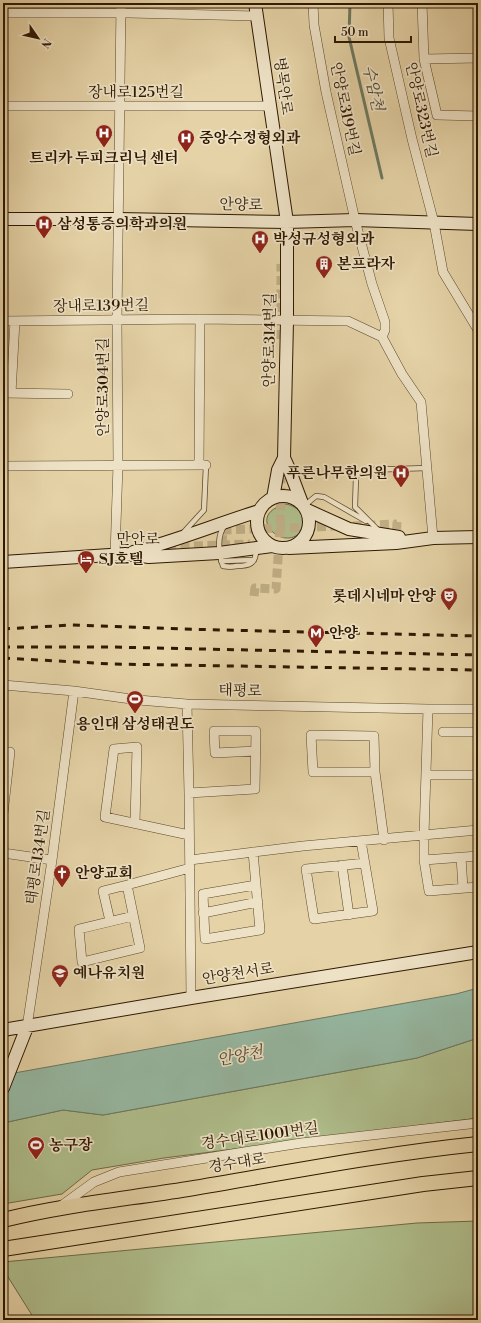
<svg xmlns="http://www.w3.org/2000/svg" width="481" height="1323" viewBox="0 0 481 1323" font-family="'Libre Bodoni','Noto Serif KR',serif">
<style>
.green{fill:#afbe8c;stroke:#6e6b46}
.water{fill:#96b9a3;stroke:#6c7962}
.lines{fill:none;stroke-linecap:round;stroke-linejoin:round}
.stream{stroke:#6c7962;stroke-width:3}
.street-tunnel{stroke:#c0ae86;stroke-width:9;stroke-dasharray:9 4.5;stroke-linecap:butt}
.lane-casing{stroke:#5c472a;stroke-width:6}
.street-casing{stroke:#5c472a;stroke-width:10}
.secondary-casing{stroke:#2e1800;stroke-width:14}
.primary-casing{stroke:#2e1800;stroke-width:16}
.lane{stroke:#eee2c6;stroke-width:4.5}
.street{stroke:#eee2c6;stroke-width:9}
.secondary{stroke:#eee2c6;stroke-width:12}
.primary{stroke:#e5d3a7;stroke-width:14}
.rail{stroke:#2e1800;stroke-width:3;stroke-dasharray:7 7;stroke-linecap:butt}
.labels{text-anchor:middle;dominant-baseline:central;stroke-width:3.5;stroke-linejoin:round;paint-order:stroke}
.street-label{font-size:15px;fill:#2e1800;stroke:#eee2c6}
.poi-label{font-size:15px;font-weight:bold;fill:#2e1800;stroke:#eee2c6;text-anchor:start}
.water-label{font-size:16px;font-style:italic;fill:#4d4831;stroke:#eee2c6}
</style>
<rect width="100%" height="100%" fill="#e5d3a7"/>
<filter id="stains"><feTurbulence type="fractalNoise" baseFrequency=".005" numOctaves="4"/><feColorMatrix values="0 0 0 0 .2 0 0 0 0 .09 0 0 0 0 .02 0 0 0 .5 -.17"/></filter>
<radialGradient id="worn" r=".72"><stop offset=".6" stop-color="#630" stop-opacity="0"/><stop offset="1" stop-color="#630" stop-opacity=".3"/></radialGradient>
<path class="green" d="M286 504C297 506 311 518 302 530 285 555 242 515 286 504Z
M475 621H478V696H475Z
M478 1038V1118L164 1158 92 1170 62 1194 3 1204V1123L63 1110 103 1115 417 1058Z
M478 1221V1320H35L3 1269V1262L417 1223Z"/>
<path class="water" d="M478 988V1038L417 1058 103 1115 63 1110 3 1123V1075L456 994Z"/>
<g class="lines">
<path class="stream" d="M350 3 349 37 382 178"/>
<path class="street-tunnel" d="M281 339V264
M353 526 397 524
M396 543 397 522
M222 544 223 530 340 526
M167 547 250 544
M254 596 255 588 276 589 280 528 281 478"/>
<g class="lane-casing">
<path id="lane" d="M304 506 316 496 324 497 366 521
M225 525C216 536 219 554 223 566 228 567 232 567 237 566 249 566 256 564 256 550
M378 530 355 507 356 477 359 473 365 470 427 468
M183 533 204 510 206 465
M221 561 254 560"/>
</g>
<g class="street-casing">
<path id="street" d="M313 3 314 25 326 92 355 220 372 284 385 322V330L382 337 402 374 421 402 433 538
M388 3 389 38 412 139 434 223 443 272 478 330
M422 3 424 59 437 115 478 116
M3 13H129L257 16
M424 59 478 58
M3 106H270
M3 321 200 319 348 321 382 337
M3 393 68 394
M11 393 15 321
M199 465 200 319
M3 466 206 465
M115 555 118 465 117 319 121 3
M3 685 74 691 138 700 187 704 428 709H478
M187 704 189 793 191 998
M428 709 424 835V860L429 891 478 887
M443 732H478
M3 752H10L3 814
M375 772H313L311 735 374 736 375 772 384 840
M426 775H478
M189 793 255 789 256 731H214L215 753 256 751
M135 823 137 747 114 749 105 817 189 835
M361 841 373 911 314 919 306 869 365 863
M253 852 260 930 205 939 203 894 256 885
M3 853 52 860
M461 857 463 888
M190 860 303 846 478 830
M424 860 478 856
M342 865 349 915
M203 913 258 902
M133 916 79 929 82 962 140 948 127 885 190 868
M110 921 103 891 127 885
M27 1027 52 860 74 691
M61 1206 94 1182 119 1172 301 1143 478 1123"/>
</g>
<g class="secondary-casing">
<path id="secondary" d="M255 3 287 222V321L284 458 278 470 273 498
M3 219H118L287 222 355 220 478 224
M284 458C291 472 296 488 302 503
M257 522a26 26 0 1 1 52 0a26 26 0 1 1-52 0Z
M307 510 349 529 399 537
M289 548 396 543 433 538 478 537
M133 552C176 541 217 524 259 511
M3 562 125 554 149 557 219 553 272 546
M3 1030 191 998 478 952
M3 1088 27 1027"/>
</g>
<g class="primary-casing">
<path id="primary" d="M3 1220C63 1205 126 1199 188 1189 284 1173 381 1154 478 1144
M3 1249 423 1184 478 1178"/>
</g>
<use href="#lane" class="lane"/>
<use href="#street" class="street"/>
<use href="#secondary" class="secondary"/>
<use href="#primary" class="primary"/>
<path class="rail" d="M3 629 72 625 182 629 478 636
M3 647H111L478 655
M3 658 112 664 478 670"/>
</g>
<defs>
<g id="hospital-pin" transform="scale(0.9)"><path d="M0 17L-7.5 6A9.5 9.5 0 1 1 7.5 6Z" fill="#8f2418" stroke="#eee2c6"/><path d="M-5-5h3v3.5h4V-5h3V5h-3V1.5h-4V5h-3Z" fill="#fff"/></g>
<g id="building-pin" transform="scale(0.9)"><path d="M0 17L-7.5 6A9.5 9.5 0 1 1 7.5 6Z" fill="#8f2418" stroke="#eee2c6"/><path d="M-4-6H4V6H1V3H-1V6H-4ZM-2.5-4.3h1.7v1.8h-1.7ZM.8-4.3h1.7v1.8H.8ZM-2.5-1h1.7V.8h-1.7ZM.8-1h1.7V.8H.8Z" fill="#fff"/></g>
<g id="hotel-pin" transform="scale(0.9)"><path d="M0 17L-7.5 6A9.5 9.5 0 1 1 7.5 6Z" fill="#8f2418" stroke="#eee2c6"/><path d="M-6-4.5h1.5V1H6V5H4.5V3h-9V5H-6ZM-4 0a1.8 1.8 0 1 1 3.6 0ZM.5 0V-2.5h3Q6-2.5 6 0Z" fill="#fff"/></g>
<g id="theatre-pin" transform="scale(0.9)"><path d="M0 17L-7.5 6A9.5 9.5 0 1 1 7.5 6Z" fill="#8f2418" stroke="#eee2c6"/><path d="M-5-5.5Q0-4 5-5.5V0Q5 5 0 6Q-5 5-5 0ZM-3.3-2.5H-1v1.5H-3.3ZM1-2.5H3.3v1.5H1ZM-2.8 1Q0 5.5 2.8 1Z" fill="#fff"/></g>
<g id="metro-pin" transform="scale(0.9)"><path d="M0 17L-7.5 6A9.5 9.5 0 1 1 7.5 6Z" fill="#8f2418" stroke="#eee2c6"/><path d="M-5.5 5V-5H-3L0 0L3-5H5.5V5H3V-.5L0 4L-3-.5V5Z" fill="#fff"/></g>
<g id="stadium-pin" transform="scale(0.9)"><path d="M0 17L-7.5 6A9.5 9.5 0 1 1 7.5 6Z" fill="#8f2418" stroke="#eee2c6"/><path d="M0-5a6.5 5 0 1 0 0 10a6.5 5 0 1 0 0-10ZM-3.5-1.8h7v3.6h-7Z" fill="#fff"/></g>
<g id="church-pin" transform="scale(0.9)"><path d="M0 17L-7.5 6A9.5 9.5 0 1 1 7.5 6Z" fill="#8f2418" stroke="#eee2c6"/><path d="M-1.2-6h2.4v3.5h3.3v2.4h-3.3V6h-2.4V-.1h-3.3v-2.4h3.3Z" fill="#fff"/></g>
<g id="school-pin" transform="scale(0.9)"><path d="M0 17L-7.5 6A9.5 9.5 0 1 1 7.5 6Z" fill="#8f2418" stroke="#eee2c6"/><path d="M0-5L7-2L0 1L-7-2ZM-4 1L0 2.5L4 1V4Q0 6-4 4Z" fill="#fff"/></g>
</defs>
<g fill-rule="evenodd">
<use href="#hospital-pin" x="104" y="133"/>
<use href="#hospital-pin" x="186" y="138"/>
<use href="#hospital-pin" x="44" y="224"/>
<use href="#hospital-pin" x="260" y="239"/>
<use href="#building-pin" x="324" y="264"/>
<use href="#hospital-pin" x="401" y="473"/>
<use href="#hotel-pin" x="86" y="559"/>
<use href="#theatre-pin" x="449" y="596"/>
<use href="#metro-pin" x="316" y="633"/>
<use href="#stadium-pin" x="135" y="699"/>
<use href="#church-pin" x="62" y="873"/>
<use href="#school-pin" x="60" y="973"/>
<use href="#stadium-pin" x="36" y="1145"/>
</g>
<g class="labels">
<g class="street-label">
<text transform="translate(283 86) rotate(82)">병목안로</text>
<text x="136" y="92">장내로125번길</text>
<text transform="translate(345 109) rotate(78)">안양로319번길</text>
<text transform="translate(421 110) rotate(77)">안양로323번길</text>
<text transform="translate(241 205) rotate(1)">안양로</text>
<text transform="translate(101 306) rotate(-1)">장내로139번길</text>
<text transform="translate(270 340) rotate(-89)">안양로314번길</text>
<text transform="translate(103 387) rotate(-90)">안양로304번길</text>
<text x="138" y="539">만안로</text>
<text transform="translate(240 691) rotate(1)">태평로</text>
<text transform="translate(38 857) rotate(-82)">태평로134번길</text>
<text transform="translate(238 974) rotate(-9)">안양천서로</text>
<text transform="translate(260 1136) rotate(-8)">경수대로1001번길</text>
<text transform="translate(237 1163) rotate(-9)">경수대로</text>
</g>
<g class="poi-label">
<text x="199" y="138">중앙수정형외과</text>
<text x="104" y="158" text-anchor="middle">트리카 두피크리닉 센터</text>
<text x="57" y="224">삼성통증의학과의원</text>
<text x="273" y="239">박성규성형외과</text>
<text x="337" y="264">본프라자</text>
<text x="388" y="473" text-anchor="end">푸른나무한의원</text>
<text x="99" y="559">SJ호텔</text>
<text x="436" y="596" text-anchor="end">롯데시네마 안양</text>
<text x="329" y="633">안양</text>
<text x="135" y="724" text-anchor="middle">용인대 삼성태권도</text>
<text x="75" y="873">안양교회</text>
<text x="73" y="973">예나유치원</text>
<text x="49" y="1145">농구장</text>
</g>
<g class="water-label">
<text transform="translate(373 88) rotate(77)">수암천</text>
<text transform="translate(240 1056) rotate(-11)">안양천</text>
</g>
</g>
<rect width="481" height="1323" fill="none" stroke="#e5d3a7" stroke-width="16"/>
<rect x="4" y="4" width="473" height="1315" fill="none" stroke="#2e1800" stroke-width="2"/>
<rect x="8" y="8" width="465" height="1307" fill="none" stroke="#2e1800"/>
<g transform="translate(38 38) rotate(124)" stroke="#eee2c6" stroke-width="3" paint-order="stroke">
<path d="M0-3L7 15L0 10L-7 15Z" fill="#2e1800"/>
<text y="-6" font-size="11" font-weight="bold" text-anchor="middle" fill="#2e1800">N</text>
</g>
<path d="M335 36v6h76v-6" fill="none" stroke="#2e1800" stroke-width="2"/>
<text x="341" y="36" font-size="12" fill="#2e1800" stroke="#eee2c6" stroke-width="3" paint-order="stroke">50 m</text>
<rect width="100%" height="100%" filter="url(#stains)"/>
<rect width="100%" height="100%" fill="url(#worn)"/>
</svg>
